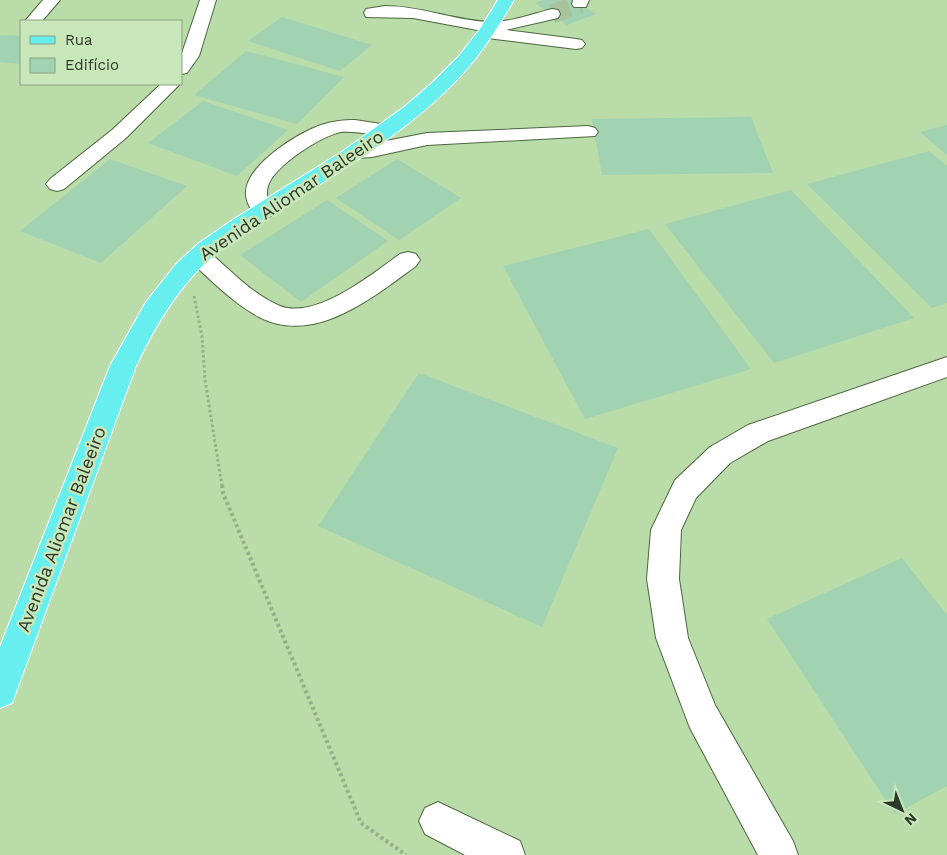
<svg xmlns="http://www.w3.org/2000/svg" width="947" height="855" viewBox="0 0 947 855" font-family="'Work Sans',sans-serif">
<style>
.built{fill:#b9dca9;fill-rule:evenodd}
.building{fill:#a1d2b2}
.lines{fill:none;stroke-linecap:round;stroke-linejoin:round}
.minor-tunnel{stroke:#a9c49d;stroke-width:19;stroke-dasharray:19 9;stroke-linecap:butt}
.minor-casing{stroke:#4c663f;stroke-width:2}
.major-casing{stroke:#fff;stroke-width:2}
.path-far1{stroke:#96ae8a;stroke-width:3;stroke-dasharray:2.5 2.5;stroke-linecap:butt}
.path{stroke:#96ae8a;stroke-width:4;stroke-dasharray:3 3;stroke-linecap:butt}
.minor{fill:#fff;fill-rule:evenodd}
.major{fill:#67eff0;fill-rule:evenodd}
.labels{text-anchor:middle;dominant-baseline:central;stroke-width:5;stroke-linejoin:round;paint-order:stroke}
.street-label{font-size:18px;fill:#2d3928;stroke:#c8e7ba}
</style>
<rect width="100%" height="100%" fill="#c8e7ba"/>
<path class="built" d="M0 0H947V855H0ZM21 21H181V84H21Z"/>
<path class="building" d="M543 0H574L596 14 567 25 535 3Z
M282 17 372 45 340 71 248 41Z
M0 35 21 36V64L0 62Z
M246 51 344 77 297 124 194 95Z
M203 101 288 130 237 176 148 143Z
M751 117 773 173 602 175 592 119Z
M947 125V155L920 132Z
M929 151 947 166V303L932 308 807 184Z
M110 159 187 186 101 263 20 231Z
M397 159 461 198 399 240 336 198Z
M791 190 914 318 774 363 665 224Z
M327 200 388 241 301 302 240 255Z
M649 229 751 369 585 419 503 266Z
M419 373 618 448 542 627 318 526Z
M902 558 947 615V786L895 814 767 619Z"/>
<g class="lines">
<path class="minor-tunnel" d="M552 14 580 4"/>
<g class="minor-casing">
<path id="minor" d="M43 0H60L42 21H25Z
M200 0H216L199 56 187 73 181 74V56Z
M573 0H589L586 7H574L572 4Z
M385 6C420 6 453 20 488 22 509 23 532 14 552 9L558 10 560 14 558 18 506 30 576 39 582 40 585 44 582 48 576 49 495 39 489 38 486 34 488 32 413 18 366 17 364 13 366 9Z
M161 84H180L126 138 64 189 57 191 50 189 46 184 50 179 112 130Z
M355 120 394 126 397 130 394 134C377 138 359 130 341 132 321 136 274 166 268 186 265 195 269 203 274 211L271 216 263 218 255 216C251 209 245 201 246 191 248 164 298 133 321 125 333 121 344 120 355 120Z
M588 126 595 128 598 132 595 136 427 145 372 157 357 158 350 156 347 152 350 148 427 133Z
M199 248 207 250C229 269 253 295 280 306 316 320 372 274 400 254L408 252 416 254 420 260 416 266C373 297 315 346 259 317 233 303 212 281 191 262L187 256 191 250Z
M947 357V377L768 441 730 463 696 498 681 530 679 579 688 638 715 705 793 841 798 855H758L690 728 656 638 647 579 651 530 675 480 710 447 748 425Z
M438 802 520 841 525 855H465L425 834 419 821 425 808Z"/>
</g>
<g class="major-casing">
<path id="major" d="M498 0H514C501 22 488 43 472 63 428 116 366 155 308 192 274 214 235 234 205 263 175 292 154 328 136 366L12 703 0 708V647L110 366 146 302 177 263 199 243 234 219 343 151 404 107 432 83 458 57 480 29Z"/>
</g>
<path class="path-far1" d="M194 296 202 336 205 380 222 486"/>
<path class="path" d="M222 485 223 493 361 823 406 855"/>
<use href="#minor" class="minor"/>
<use href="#major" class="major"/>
</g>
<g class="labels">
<g class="street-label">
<text transform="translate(291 195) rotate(-34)">Avenida Aliomar Baleeiro</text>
<text transform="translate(61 529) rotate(-69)">Avenida Aliomar Baleeiro</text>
</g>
</g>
<rect x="20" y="20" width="162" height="65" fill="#c8e7ba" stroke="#8aa180"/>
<rect x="30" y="36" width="25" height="8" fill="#67eff0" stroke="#8aa180"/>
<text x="65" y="45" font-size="15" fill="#2d3928">Rua</text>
<rect x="30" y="58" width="25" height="15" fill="#a1d2b2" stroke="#8aa180"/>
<text x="65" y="70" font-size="15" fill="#2d3928">Edifício</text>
<g transform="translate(902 810) rotate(137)" stroke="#c8e7ba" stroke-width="4" paint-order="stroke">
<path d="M0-4L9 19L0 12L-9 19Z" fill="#2d3928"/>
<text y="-8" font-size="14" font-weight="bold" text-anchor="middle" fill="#2d3928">N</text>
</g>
</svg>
